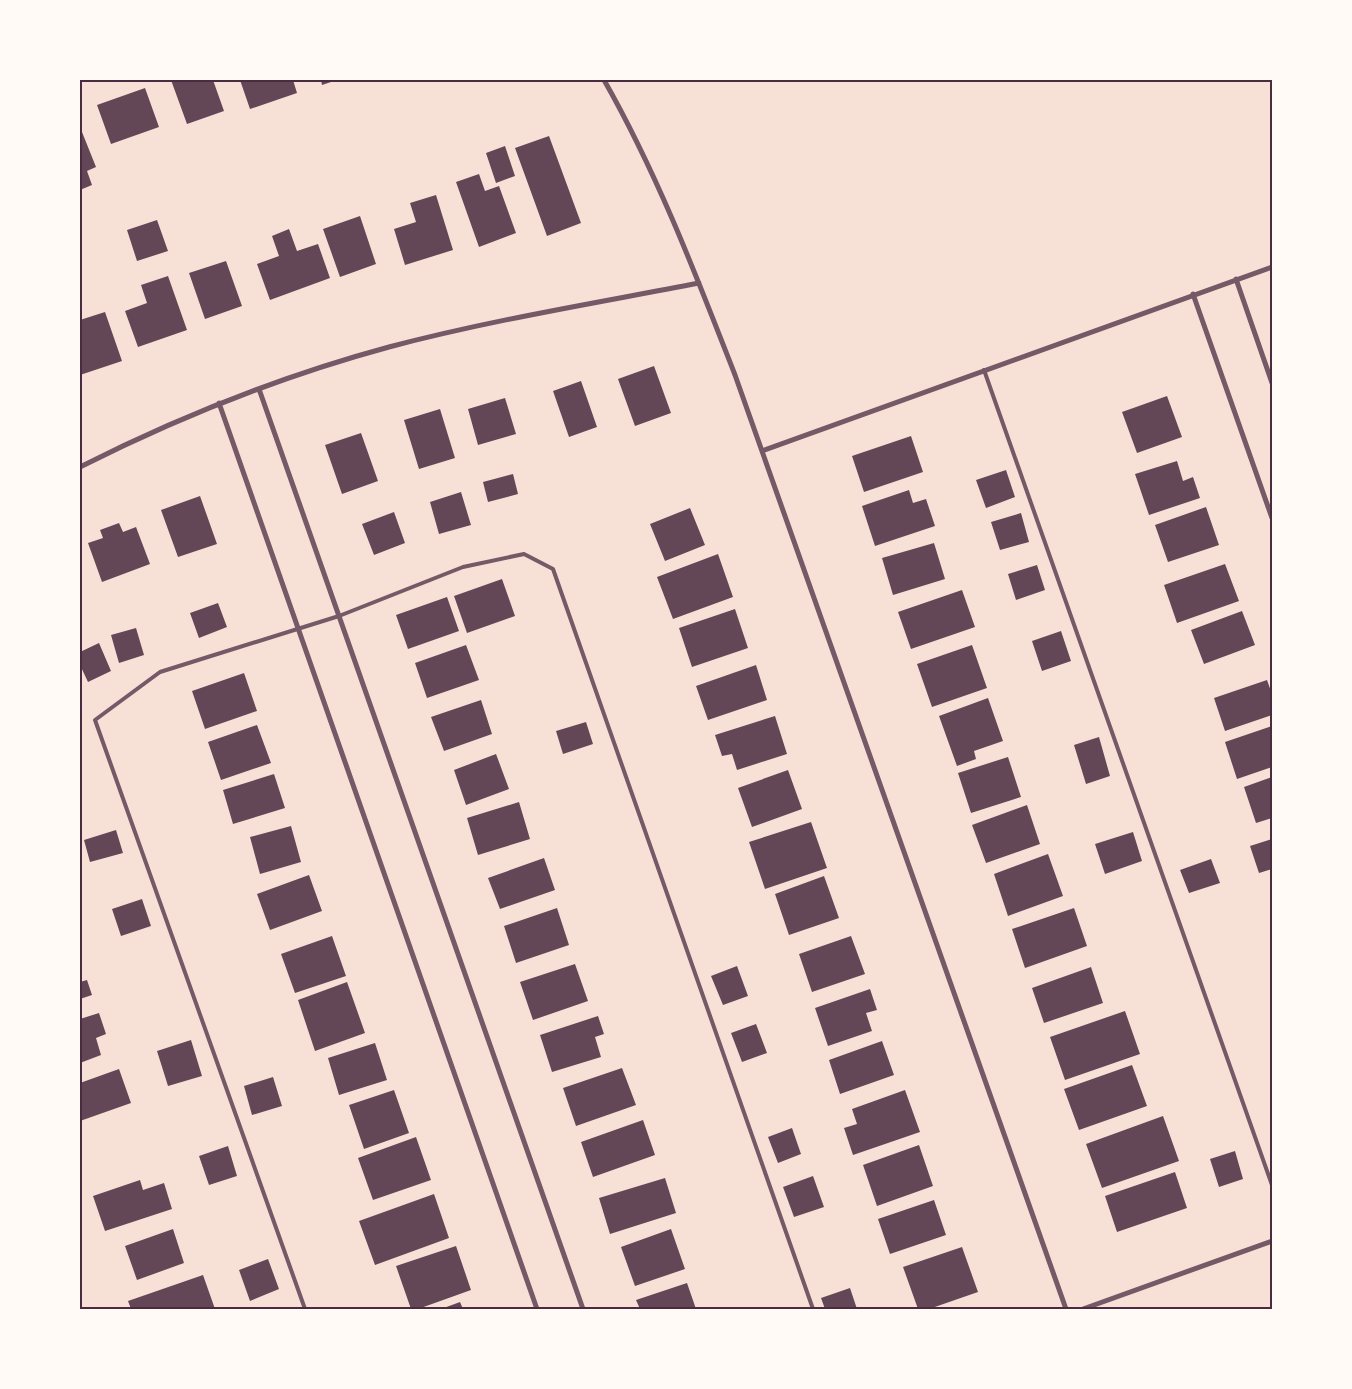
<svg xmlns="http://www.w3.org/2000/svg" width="1352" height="1389" viewBox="0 0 1352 1389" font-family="Inter,sans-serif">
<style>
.building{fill:#644757}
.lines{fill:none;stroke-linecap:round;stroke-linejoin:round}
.service{stroke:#755966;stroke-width:4}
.minor{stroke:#755966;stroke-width:5}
.neatline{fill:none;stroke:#4a2c40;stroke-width:2}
</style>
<rect width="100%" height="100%" fill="#f7e1d7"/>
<path class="building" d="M171 80H213L224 111 187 124Z
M240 80H293L297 93 250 109Z
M321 80H337L322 85Z
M145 88 159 127 111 144 97 105Z
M80 127 96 167 87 171 92 185 80 190Z
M549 136 581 223 547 236 515 148Z
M505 146 515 176 496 183 486 153Z
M479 174 485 191 499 186 516 233 479 247 456 182Z
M436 195 453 250 405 265 394 229 416 222 410 203Z
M360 216 376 264 340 277 323 229Z
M157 220 168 251 137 261 127 230Z
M289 229 297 251 318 244 330 278 270 300 257 264 279 256 272 236Z
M226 261 242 306 205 319 189 273Z
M168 276 187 330 138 347 125 311 147 303 141 285Z
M105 312 122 361 80 375V320Z
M654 366 671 413 635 426 618 379Z
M581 381 597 427 569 437 553 391Z
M1167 396 1182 437 1137 453 1122 412Z
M505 398 516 434 478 445 468 409Z
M440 409 455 458 419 469 404 420Z
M361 433 378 481 342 494 325 445Z
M911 436 923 472 864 492 852 456Z
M1177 461 1183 481 1193 477 1200 498 1149 515 1135 474Z
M1006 470 1015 497 986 508 976 480Z
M513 474 518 494 488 502 483 482Z
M909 490 913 503 926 499 935 526 875 546 862 506Z
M461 492 471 525 439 534 430 502Z
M200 496 217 544 178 557 161 510Z
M1206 507 1219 545 1168 562 1155 525Z
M690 508 705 545 665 561 650 524Z
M394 512 405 543 374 555 362 524Z
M1021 513 1029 542 1000 550 991 522Z
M119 523 123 532 136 527 150 564 102 582 88 543 103 538 100 530Z
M934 543 945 579 893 595 882 558Z
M718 554 733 597 673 619 657 577Z
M1225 564 1239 601 1177 623 1164 585Z
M1037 565 1045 590 1016 600 1008 574Z
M502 579 515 616 467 633 454 596Z
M962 590 975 627 911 649 898 612Z
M447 597 459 631 408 649 396 615Z
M218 603 227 627 199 638 190 613Z
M735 609 748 648 692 667 679 628Z
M1242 611 1255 645 1204 664 1191 630Z
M136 628 144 655 119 663 111 635Z
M1061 631 1071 661 1042 671 1032 641Z
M99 643 111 671 88 682 80 665V652Z
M466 645 479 680 427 698 415 663Z
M972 645 987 688 932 707 917 664Z
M756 665 767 700 708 720 696 686Z
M244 673 257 711 205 729 192 691Z
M1267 680 1272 694V715L1225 731 1214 698Z
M988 698 1003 741 974 751 976 759 957 766 939 716Z
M481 700 492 734 444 751 431 717Z
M775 716 787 754 737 770 732 754 722 756 715 735Z
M586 722 593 744 563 754 556 731Z
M257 725 271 763 221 780 208 742Z
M1272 726V767L1237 779 1225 742Z
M1099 737 1110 776 1086 784 1074 745Z
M496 754 509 789 466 805 454 770Z
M1008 757 1021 797 971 813 958 773Z
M788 770 802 809 752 827 738 788Z
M274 774 285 808 233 824 223 790Z
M1272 777V818L1256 823 1244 787Z
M519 802 530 839 478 855 467 818Z
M1027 805 1040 844 986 863 972 825Z
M811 822 827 868 765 889 749 842Z
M291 826 301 862 260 874 250 837Z
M116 830 123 853 90 862 84 840Z
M1133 832 1142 861 1105 874 1095 844Z
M1272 839V869L1259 873 1250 846Z
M1048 854 1063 896 1008 916 994 874Z
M544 858 555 890 500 909 488 878Z
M1211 859 1220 883 1189 893 1180 870Z
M309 875 322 911 270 930 257 894Z
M824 876 839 918 789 935 775 894Z
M142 899 151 926 121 936 112 909Z
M557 908 569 945 516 963 504 926Z
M1074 908 1087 946 1025 968 1012 929Z
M332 936 346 976 295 993 281 954Z
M851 936 865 974 812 992 799 954Z
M575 964 588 1001 533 1020 520 982Z
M737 966 748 996 723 1005 711 976Z
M1091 967 1103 1003 1044 1023 1032 988Z
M87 980 92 995 80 999V982Z
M347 982 365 1033 315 1051 298 1000Z
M870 989 877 1010 866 1013 872 1031 828 1046 815 1008Z
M1125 1011 1140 1054 1065 1080 1050 1037Z
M99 1013 106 1034 96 1038 101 1055 80 1063V1019Z
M598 1016 604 1034 595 1037 601 1057 552 1072 540 1035Z
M756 1024 767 1053 742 1062 731 1033Z
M191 1040 202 1076 168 1086 157 1051Z
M882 1041 894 1075 840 1094 829 1060Z
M375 1043 387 1080 339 1095 328 1058Z
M1132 1065 1147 1106 1079 1130 1064 1089Z
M622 1068 636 1105 576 1126 563 1088Z
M119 1069 131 1103 80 1121V1083Z
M273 1077 282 1106 252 1115 244 1086Z
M394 1090 409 1133 364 1149 349 1105Z
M905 1090 920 1132 853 1155 844 1128 857 1124 852 1109Z
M1163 1116 1179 1161 1102 1188 1086 1144Z
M643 1120 655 1155 593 1177 581 1142Z
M792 1128 801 1154 778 1163 768 1137Z
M416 1137 431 1180 373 1200 358 1158Z
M919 1145 933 1186 877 1206 863 1165Z
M228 1146 237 1176 209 1185 199 1156Z
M1235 1151 1243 1179 1219 1187 1210 1159Z
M1175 1172 1187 1208 1117 1232 1105 1196Z
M813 1176 824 1207 794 1217 783 1187Z
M665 1178 676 1213 610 1234 599 1198Z
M140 1180 143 1190 164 1183 172 1209 105 1231 93 1196Z
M434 1194 449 1238 375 1265 359 1221Z
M934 1200 946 1235 890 1254 878 1219Z
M173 1229 184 1263 137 1280 125 1246Z
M671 1229 685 1269 635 1286 621 1247Z
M456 1246 471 1290 418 1309H411L396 1266Z
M962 1247 978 1292 929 1309H918L903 1267Z
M268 1259 279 1289 250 1301 239 1270Z
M203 1275 215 1309H131L128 1301Z
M687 1283 696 1309H640L636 1300Z
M850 1288 857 1309H825L821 1298Z
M460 1302 463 1309H441Z"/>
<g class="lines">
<path class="service" d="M984 370 1272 1185
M305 1309 95 720 160 672 339 616 463 567 524 554 553 569 813 1309"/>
<path class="minor" d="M604 80C657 173 696 275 735 375L1066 1309
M1236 279 1272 383
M1193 294 1272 518
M259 389 583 1309
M219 403 537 1309
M762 451 1272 267
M80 467C179 417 282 376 389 347 491 320 596 303 699 283
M1083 1309 1272 1241"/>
</g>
<rect width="1352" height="1389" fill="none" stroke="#fffaf5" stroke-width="162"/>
<rect x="81" y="81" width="1190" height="1227" class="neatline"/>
</svg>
